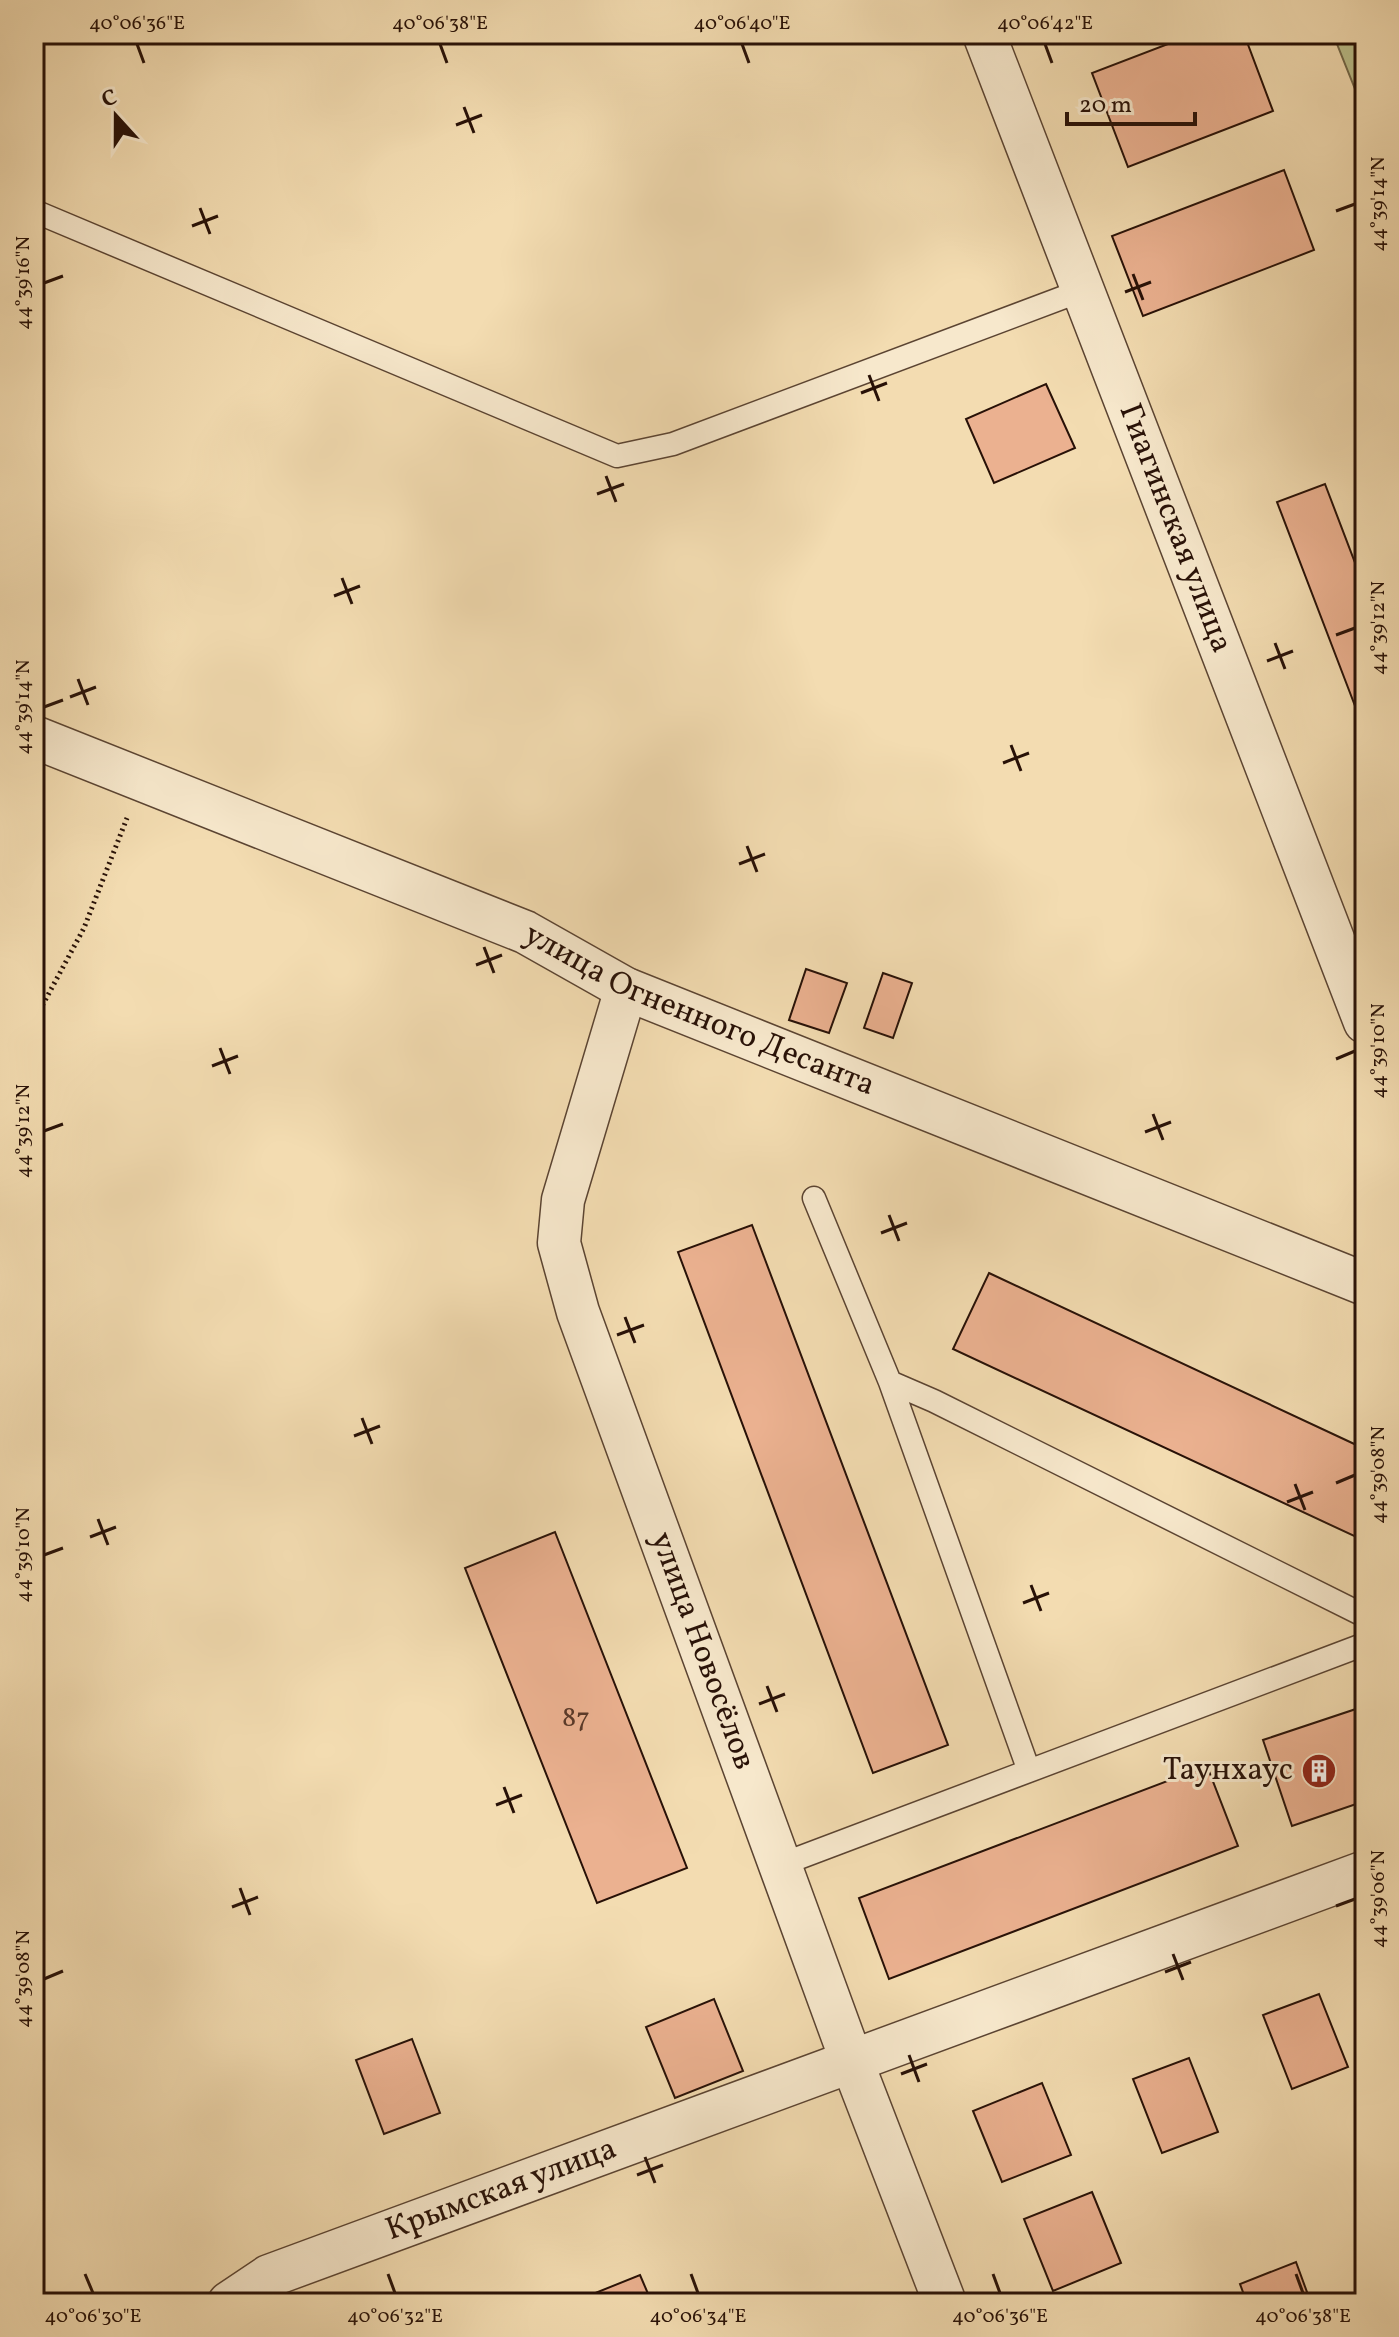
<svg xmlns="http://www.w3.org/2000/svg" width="1399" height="2337" viewBox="0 0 1399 2337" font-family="Vollkorn,serif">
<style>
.green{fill:#bbc08c;stroke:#72684a;stroke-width:2}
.building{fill:#ebb190;stroke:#281107;stroke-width:2}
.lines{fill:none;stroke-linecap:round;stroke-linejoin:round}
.lane-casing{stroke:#5b4432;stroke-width:25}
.street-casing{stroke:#5b4432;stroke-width:45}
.path{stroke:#281107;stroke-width:5;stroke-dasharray:2 4;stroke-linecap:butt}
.lane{stroke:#f7e8cc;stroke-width:22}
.street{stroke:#f7e8cc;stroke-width:42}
.ticks{fill:none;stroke:#281107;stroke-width:3}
.labels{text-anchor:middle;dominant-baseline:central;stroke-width:6;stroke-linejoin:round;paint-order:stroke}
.number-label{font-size:28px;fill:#593929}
.street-label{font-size:32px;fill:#281107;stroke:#f7e8cc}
.poi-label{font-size:32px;fill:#281107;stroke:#f7e8cc;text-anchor:end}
.neatline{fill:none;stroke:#281107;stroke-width:3}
.ticks-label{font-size:20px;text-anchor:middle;fill:#281107}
</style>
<rect width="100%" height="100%" fill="#f3dcb1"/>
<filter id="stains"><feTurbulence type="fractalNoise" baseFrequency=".0025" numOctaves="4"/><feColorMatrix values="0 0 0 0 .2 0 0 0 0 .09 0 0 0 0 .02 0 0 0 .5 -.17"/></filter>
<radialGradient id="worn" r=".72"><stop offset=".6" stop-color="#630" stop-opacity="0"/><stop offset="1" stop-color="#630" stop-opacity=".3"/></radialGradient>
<path class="green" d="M1333 34H1365V114Z"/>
<path class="building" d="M1194 34H1244L1273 111 1128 167 1092 73Z
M1284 170 1314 250 1143 316 1112 236Z
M1046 384 1075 448 994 483 966 419Z
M1325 484 1365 589V732L1277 502Z
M806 969 847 983 829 1033 789 1020Z
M883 973 912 983 893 1038 864 1028Z
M752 1225 948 1745 873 1773 678 1252Z
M989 1273 1365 1449V1541L953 1349Z
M555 1532 687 1868 597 1903 465 1568Z
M1365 1706V1801L1292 1826 1263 1740Z
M1207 1766 1238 1846 889 1979 859 1898Z
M1319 1994 1348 2067 1292 2089 1263 2015Z
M714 1999 743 2071 675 2098 646 2027Z
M412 2039 440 2113 384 2134 356 2060Z
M1189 2058 1218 2132 1162 2153 1133 2079Z
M1042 2083 1071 2155 1002 2182 973 2111Z
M1092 2192 1121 2263 1053 2291 1024 2219Z
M1296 2262 1311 2303H1247L1240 2284Z
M640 2275 652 2303H573V2302Z"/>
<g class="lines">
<g class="lane-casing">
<path id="lane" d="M34 211 617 456 673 444 1083 290
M814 1198 890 1382 934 1401 1365 1616
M890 1382 1029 1771
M780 1865 1365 1644"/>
</g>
<g class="street-casing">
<g id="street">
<path id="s1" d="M984 34 1365 1022"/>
<path id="s2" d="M34 737 525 932 626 989 1365 1284"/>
<path id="s3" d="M626 989 563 1200 559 1243 578 1312 852 2062 945 2303"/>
<path id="s4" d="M229 2303 269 2276 1365 1872"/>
</g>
</g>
<path class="path" d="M34 1021 84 928 127 818"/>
<use href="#lane" class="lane"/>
<use href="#street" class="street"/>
</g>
<path class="ticks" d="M137 44 144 63M440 44 447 63M742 44 749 63M1045 44 1052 63M464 107 474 133M456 125 482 115M200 208 210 234M1336 211 1355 204M192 226 218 216M1133 274 1143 300M44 283 63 276M1125 292 1151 282M869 375 879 401M861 393 887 383M606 476 616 502M597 494 624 484M342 578 352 604M334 596 360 586M1336 635 1355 628M1275 643 1285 669M1267 661 1293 651M78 679 88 705M70 697 96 687M44 707 63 700M1011 745 1021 771M1003 763 1029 753M747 846 757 872M739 864 765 854M484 947 494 973M476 965 502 955M220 1048 230 1074M1336 1059 1355 1051M212 1066 238 1056M1153 1114 1163 1140M44 1131 63 1124M1145 1132 1171 1122M889 1215 899 1241M881 1233 907 1223M625 1317 635 1343M617 1335 644 1325M362 1418 372 1444M354 1436 380 1426M1336 1483 1355 1475M1295 1484 1305 1510M1287 1502 1313 1492M98 1519 108 1545M90 1537 116 1527M44 1555 63 1548M1031 1585 1041 1611M1023 1603 1049 1593M767 1686 777 1712M759 1704 785 1694M504 1787 514 1813M496 1805 522 1795M240 1888 250 1915M1336 1906 1355 1899M232 1907 258 1897M1173 1954 1183 1980M1165 1972 1191 1962M44 1979 63 1971M909 2055 919 2082M901 2074 927 2064M645 2157 655 2183M637 2175 663 2165M85 2274 93 2293M388 2274 395 2293M691 2274 698 2293M993 2274 1000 2293M1296 2274 1303 2293"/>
<defs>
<g id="building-disc" transform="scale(1.8)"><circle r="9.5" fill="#8f2418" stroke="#f7e8cc"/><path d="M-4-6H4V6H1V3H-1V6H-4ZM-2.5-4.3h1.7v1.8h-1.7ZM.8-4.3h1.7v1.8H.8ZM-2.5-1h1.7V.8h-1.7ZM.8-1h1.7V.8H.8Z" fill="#fff"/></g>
</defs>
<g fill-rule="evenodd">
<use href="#building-disc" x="1319" y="1771"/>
</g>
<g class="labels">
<g class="number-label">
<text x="576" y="1718">87</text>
</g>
<g class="street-label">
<text stroke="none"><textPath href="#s1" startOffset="530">Гиагинская улица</textPath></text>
<text stroke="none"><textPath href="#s2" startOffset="720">улица Огненного Десанта</textPath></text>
<text stroke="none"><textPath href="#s3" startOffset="696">улица Новосёлов</textPath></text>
<text stroke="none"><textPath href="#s4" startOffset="296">Крымская улица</textPath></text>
</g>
<g class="poi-label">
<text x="1293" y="1771">Таунхаус</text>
</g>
</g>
<rect width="1399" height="2337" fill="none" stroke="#f3dcb1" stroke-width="88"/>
<g transform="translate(116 116) rotate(339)" stroke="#f7e8cc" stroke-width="6" paint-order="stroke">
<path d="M0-6L14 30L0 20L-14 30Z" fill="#281107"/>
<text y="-12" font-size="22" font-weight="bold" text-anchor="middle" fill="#281107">С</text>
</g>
<path d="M1067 112v12h128v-12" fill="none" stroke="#281107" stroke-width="4"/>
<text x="1079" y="112" font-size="24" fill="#281107" stroke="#f7e8cc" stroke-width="6" paint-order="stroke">20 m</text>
<rect x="44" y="44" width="1311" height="2249" class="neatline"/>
<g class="ticks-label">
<text x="137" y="29">40°06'36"E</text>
<text x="440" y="29">40°06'38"E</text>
<text x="742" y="29">40°06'40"E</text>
<text x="1045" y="29">40°06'42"E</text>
<text transform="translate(1377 204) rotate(-90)" y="7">44°39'14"N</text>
<text transform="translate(22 283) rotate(-90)" y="7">44°39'16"N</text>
<text transform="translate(1377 628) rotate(-90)" y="7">44°39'12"N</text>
<text transform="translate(22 707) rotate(-90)" y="7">44°39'14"N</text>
<text transform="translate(1377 1051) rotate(-90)" y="7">44°39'10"N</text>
<text transform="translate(22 1131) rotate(-90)" y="7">44°39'12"N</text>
<text transform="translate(1377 1475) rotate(-90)" y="7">44°39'08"N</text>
<text transform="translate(22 1555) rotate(-90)" y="7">44°39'10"N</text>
<text transform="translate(1377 1899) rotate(-90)" y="7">44°39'06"N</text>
<text transform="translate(22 1979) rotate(-90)" y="7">44°39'08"N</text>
<text x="93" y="2322">40°06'30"E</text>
<text x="395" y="2322">40°06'32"E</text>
<text x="698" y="2322">40°06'34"E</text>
<text x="1000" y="2322">40°06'36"E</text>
<text x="1303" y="2322">40°06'38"E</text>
</g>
<rect width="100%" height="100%" filter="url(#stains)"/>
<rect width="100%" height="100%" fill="url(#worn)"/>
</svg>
